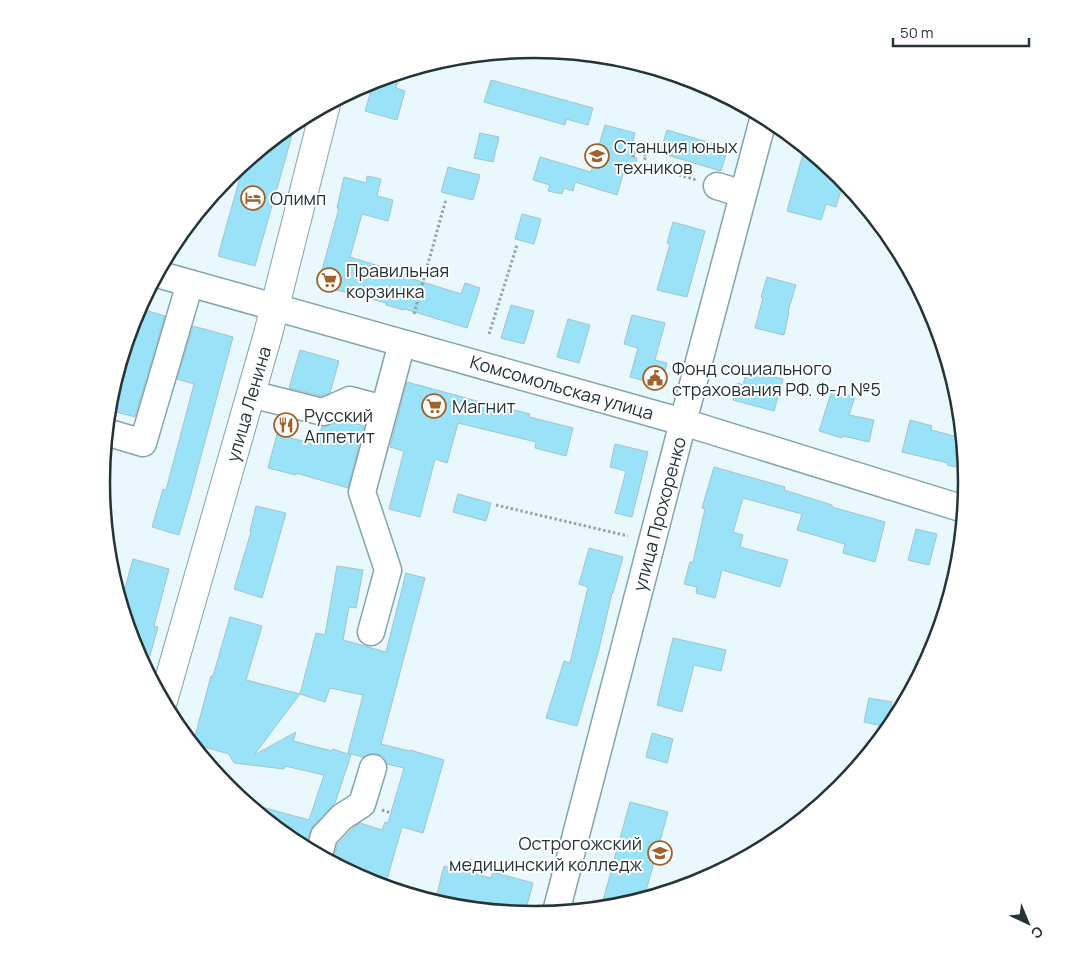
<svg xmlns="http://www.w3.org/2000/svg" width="1068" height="963" viewBox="0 0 1068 963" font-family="Manrope,sans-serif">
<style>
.building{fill:#99e2f8;stroke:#a0c3ce}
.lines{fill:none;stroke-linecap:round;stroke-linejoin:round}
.minor-casing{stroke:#82a4ae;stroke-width:29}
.major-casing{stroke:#82a4ae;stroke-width:30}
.path{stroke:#94a3a7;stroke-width:3;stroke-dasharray:2.5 2.5;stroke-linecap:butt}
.minor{stroke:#fff;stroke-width:26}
.major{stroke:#fff;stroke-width:28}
.labels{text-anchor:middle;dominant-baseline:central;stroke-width:4;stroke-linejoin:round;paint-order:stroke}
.poi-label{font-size:18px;fill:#263438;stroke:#fff;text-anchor:start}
.street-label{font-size:18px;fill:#263438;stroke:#fff}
.rim{fill:none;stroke:#263438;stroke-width:2.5}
</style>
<rect width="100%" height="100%" fill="#e9f8fc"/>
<path class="building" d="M400 72 396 88 405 91 397 120 365 111 374 80Z
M491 80 593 108 588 125 566 119 565 125 484 102Z
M296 121 255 266 218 256 244 163Z
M605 125 635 133 629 156 637 158 632 174 624 171 617 195 575 182 573 191 564 188 562 194 548 191 550 185 533 180 540 157 591 172Z
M667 130 728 148 721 171 660 153Z
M480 133 499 137 493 162 474 158Z
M805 147 840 176 844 180 836 207 826 204 821 220 787 211Z
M448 167 480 175 473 200 441 192Z
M367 176 381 179 377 196 393 200 388 221 362 214 350 257 414 277 413 279 461 294 465 283 480 288 467 328 405 309 404 310 386 305V303L318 285 339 208H337L344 177 366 183Z
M522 214 541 219 534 244 515 239Z
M673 222 705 231 687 297 657 290 670 244 667 243Z
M767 277 796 285 788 311 789 312 784 335 755 328 763 298 761 297Z
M511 305 534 311 524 344 501 338Z
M138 308 165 316 135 417 108 410 110 397 134 316Z
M632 315 665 323 655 360 667 363 661 385 630 377 638 348 624 344Z
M568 319 590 325 579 363 557 357Z
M193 326 233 337 190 497 179 535 152 527 163 489 166 490 194 384 177 379Z
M300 350 339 361 330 393 322 396 289 388Z
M747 370 783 379 774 411 733 400 738 383 743 385Z
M407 382 477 401 530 414 529 417 573 428 566 456 535 448 536 442 458 423 447 463 435 459 420 517 389 509 404 451 390 447Z
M832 390 855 397 849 415 874 420 869 442 843 436 842 438 819 431Z
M342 420 364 426 348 488 296 473V475L268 468 277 434 317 445 322 426H329Z
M910 420 932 426 931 430 962 438 966 469 947 465 948 463 902 452Z
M615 444 648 452 632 517 615 513 626 471 610 467Z
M714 467 785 487 784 490 832 505V507L885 522 875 562 843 553 845 544 797 530 802 514 743 498 733 532 743 535 740 547 788 560 780 587 722 570 715 598 696 593 697 587 684 584 690 562H693L705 509 702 508Z
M458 494 491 503 486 521 453 512Z
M256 506 286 513 262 598 234 589 251 532 250 531Z
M916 529 937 534 929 565 908 560Z
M589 548 623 557 613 593H612L599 649 577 726 546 718 564 661 570 663 588 587 579 584Z
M133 559 169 569 154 626 158 627 146 670 134 647 121 603Z
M337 566 363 570 356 608 349 607 343 640 386 652 406 573 425 578 381 744 409 751 410 750 444 760 423 833 402 827 387 879 332 862 338 844 352 829 360 823 382 830 385 822 388 823 404 768 387 764 384 757 377 754H369L363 757 348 753 363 695 330 688 325 702 300 694 316 633 325 635Z
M230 617 262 626 246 680 300 694 254 755 296 732 293 741 332 751 333 749 351 755 335 803 313 826 310 832 305 848 293 841 247 803 309 820 324 775 285 766 284 769 234 763 229 754 193 744 211 676H213Z
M673 638 726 650 721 671 694 665 682 712 657 705Z
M869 698 892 702 888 727 864 722Z
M652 733 673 739 667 763 646 757Z
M630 802 668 812 644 898 618 906 601 908Z
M444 866 491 878 493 872 533 883 525 913 501 911 437 894Z"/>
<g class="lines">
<g class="minor-casing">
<path id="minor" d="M717 186 743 194
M157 274 683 422 964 509
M251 394 323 412 350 400 384 409
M106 432 143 443 190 283
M371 632 388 570 362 492 402 343
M319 855 324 836 342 817 362 804 373 768
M556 912 683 422 764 116"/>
</g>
<g class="major-casing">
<path id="major" d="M163 701 268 334 326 104"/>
</g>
<path class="path" d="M633 157 634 152 646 155 643 165 697 180
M414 314 446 199
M489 334 517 245
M496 505 628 536
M382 810 391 813"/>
<use href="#minor" class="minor"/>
<use href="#major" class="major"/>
</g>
<defs>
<g id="school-ring" transform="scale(1.25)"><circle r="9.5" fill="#fff" stroke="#a1612a" stroke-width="1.5"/><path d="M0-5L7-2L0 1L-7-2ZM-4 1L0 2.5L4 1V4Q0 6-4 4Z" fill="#a1612a"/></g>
<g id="hotel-ring" transform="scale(1.25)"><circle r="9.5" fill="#fff" stroke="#a1612a" stroke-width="1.5"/><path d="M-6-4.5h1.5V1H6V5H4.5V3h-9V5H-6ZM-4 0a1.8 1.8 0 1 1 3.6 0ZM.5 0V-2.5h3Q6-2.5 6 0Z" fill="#a1612a"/></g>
<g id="supermarket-ring" transform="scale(1.25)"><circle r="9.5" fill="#fff" stroke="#a1612a" stroke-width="1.5"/><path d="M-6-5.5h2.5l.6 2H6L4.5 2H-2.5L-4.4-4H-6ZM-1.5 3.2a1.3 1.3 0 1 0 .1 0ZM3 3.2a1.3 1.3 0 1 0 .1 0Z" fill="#a1612a"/></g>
<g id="civic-ring" transform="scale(1.25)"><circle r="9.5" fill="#fff" stroke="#a1612a" stroke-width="1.5"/><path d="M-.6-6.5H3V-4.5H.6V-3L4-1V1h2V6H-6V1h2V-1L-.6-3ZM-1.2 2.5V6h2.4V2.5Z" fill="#a1612a"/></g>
<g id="restaurant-ring" transform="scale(1.25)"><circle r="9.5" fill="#fff" stroke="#a1612a" stroke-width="1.5"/><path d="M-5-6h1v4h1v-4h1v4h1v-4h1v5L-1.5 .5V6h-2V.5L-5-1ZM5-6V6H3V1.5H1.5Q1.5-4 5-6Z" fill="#a1612a"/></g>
<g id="university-ring" transform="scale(1.25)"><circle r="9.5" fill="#fff" stroke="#a1612a" stroke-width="1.5"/><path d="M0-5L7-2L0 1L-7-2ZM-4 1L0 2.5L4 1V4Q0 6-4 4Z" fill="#a1612a"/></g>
</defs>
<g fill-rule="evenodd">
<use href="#school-ring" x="597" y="156"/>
<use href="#hotel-ring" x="253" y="198"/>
<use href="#supermarket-ring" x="329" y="280"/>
<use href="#civic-ring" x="655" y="378"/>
<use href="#supermarket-ring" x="434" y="406"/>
<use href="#restaurant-ring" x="286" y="425"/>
<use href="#university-ring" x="660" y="853"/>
</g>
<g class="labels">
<g class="poi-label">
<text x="614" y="146">Станция юных<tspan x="614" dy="21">техников</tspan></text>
<text x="270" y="198">Олимп</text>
<text x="346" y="270">Правильная<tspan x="346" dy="21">корзинка</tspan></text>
<text x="672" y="368">Фонд социального<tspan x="672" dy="21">страхования РФ. Ф-л №5</tspan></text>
<text x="452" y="406">Магнит</text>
<text x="304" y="415">Русский<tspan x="304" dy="21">Аппетит</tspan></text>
<text x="642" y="843" text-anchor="end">Острогожский<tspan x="642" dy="21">медицинский колледж</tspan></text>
</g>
<g class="street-label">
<text transform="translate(562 387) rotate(16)">Комсомольская улица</text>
<text transform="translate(248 404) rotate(-74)">улица Ленина</text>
<text transform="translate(659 514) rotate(-75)">улица Прохоренко</text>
</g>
</g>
<path d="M0 0H1068V963H0ZM110 482a424 424 0 1 1 848 0a424 424 0 1 1-848 0Z" fill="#fff" fill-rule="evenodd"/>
<path class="rim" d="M110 482a424 424 0 1 1 848 0a424 424 0 1 1-848 0Z"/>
<g transform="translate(1028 923) rotate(136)" stroke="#ffffff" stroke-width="4" paint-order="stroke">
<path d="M0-4L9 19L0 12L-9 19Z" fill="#263438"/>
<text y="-8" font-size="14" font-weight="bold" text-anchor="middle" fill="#263438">С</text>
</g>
<path d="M893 38v8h136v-8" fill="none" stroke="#263438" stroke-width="2.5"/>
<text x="900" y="38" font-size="15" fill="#263438" stroke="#ffffff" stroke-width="4" paint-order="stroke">50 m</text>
</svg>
